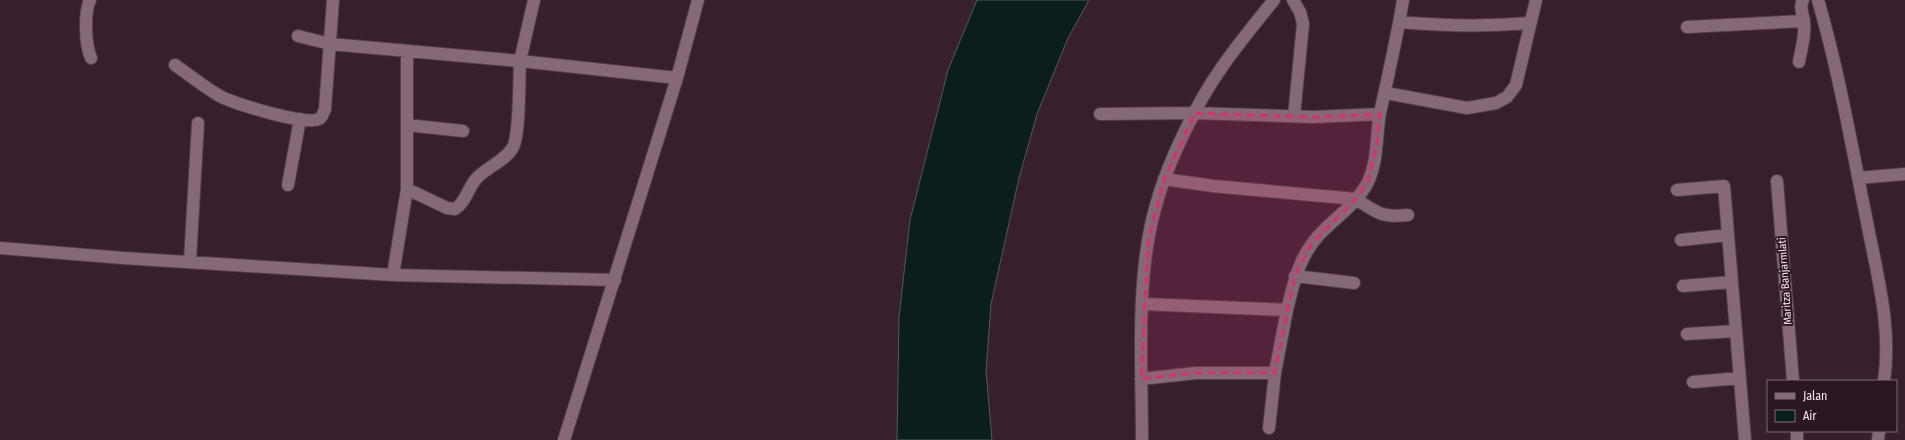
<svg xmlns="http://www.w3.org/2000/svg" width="1905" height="440" viewBox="0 0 1905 440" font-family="'Fira Sans Condensed',sans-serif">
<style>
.water{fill:#0c1d1e;stroke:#535a5d}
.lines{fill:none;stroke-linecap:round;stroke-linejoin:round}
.minor-casing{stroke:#523e4a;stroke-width:14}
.minor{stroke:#866979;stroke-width:12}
.marked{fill:#ca3771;fill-opacity:0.2;stroke:#ca3771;stroke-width:3;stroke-dasharray:8 5;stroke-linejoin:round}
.labels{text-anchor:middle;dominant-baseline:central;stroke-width:4;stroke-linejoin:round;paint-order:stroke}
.street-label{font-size:11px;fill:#f8e7f0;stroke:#2d1624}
</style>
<rect width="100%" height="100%" fill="#381f2e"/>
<path class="water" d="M977 0H1089L1068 38 1037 114 1019 178 991 304 986 371 992 440H897L899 317 910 220 948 70Z"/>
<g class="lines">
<g class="minor-casing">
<path id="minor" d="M90 0C84 14 85 44 91 58
M1293 0 1300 12 1303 24 1294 116
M1818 0C1839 72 1852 148 1867 222 1877 274 1892 328 1884 381
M1399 22C1444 26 1486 27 1530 23
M1687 27 1804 21
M298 36 330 44 520 61 534 0
M1799 62C1801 49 1806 35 1804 21 1803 14 1799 7 1803 0
M175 65C189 75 203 86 218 95 232 103 305 126 319 119 323 117 323 113 325 109L333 0
M1386 93 1467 108 1496 103 1507 97 1516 85 1536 0
M1100 114 1195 113 1313 117 1380 114
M407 125 463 131
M1858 178 1905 174
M1164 179 1213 186 1356 199C1377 213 1383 218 1408 215
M1777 181 1793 381
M288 185 300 119
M407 189 447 208 455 209C466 202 468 188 476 179 486 167 506 161 513 147 520 134 519 78 520 61L677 78
M1677 190 1724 186 1745 440
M1681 240 1728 235
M0 248 123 258 393 275 615 280
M190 261 198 123
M393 275 407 189V51
M1295 276 1354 283
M1683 286 1732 282
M1143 304 1287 310C1294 281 1300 253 1323 231 1338 216 1358 202 1368 182 1378 161 1376 136 1380 113 1388 76 1397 38 1403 0
M1687 334 1736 331
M1141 379 1196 373H1275
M1693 382 1740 378
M1269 428 1275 373 1287 310
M1797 431V440
M564 440 677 78 698 0
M1142 440C1142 366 1135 277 1156 205 1168 161 1196 104 1222 67 1238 44 1256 22 1274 0
M1878 440 1879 431"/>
</g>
<use href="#minor" class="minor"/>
</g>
<path class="marked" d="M1195 113 1313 117 1380 114 1377 146 1368 182 1356 199 1311 245 1295 276 1275 373H1196L1141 379 1148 242 1164 179Z"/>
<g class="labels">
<g class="street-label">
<text transform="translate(1785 281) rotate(-94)">Maritza Banjarmlati</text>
</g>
</g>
<rect x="1767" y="380" width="130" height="52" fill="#2d1624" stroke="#7e6a76"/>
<rect x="1775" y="393" width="20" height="6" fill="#866979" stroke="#7e6a76"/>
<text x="1803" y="400" font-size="12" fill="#f8e7f0">Jalan</text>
<rect x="1775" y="410" width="20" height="12" fill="#0c1d1e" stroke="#7e6a76"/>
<text x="1803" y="420" font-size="12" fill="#f8e7f0">Air</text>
</svg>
